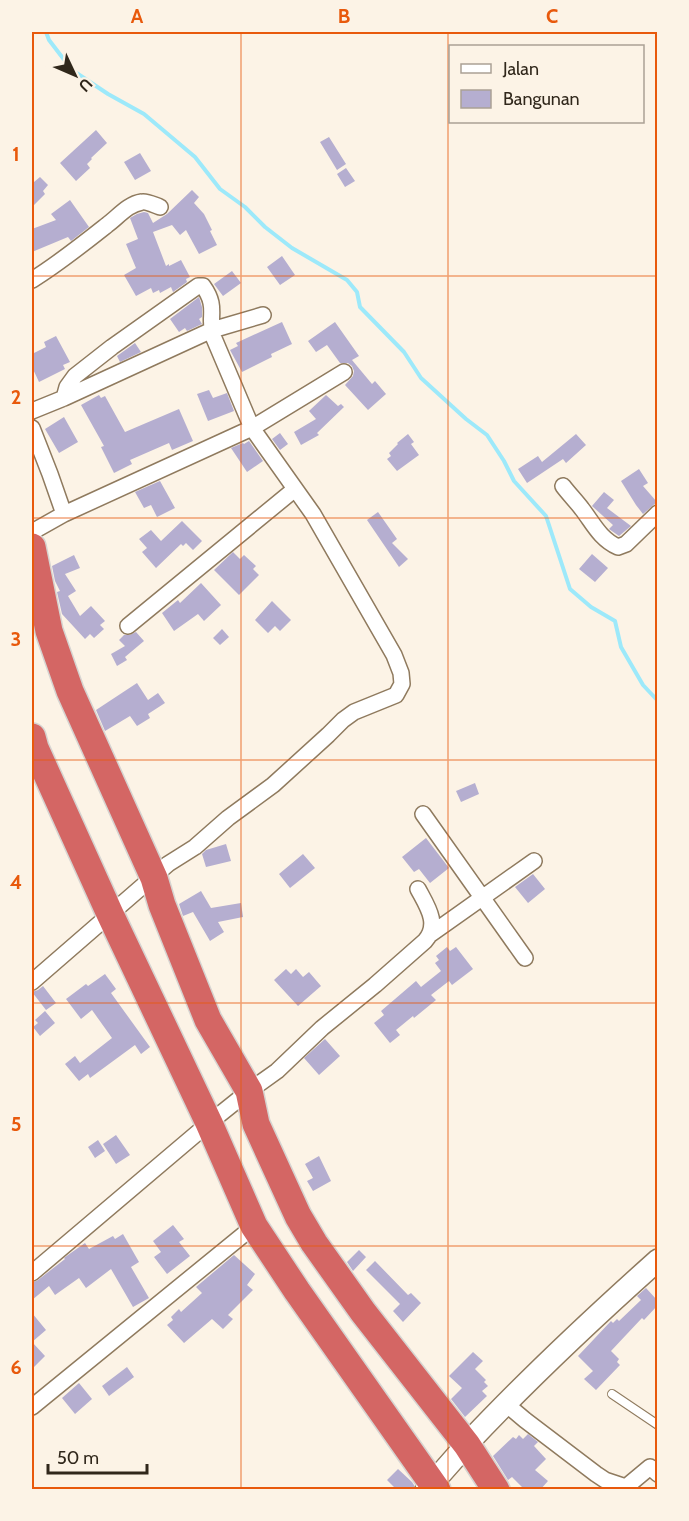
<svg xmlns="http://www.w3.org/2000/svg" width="689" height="1521" viewBox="0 0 689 1521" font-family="Cabin,sans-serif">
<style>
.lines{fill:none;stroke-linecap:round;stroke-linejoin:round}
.stream{stroke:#9de9fa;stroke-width:4}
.building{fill:#b5aed0}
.lane-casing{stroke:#8f7a5e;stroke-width:10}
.street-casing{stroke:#8f7a5e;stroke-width:18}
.secondary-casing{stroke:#8f7a5e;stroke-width:24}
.highway-casing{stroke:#d6d4d1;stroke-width:30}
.lane{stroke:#fff;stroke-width:8}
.street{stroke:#fff;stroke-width:15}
.secondary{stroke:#fff;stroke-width:21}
.highway{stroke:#d46664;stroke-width:27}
.grid{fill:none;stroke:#e8590c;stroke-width:1.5;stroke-opacity:0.55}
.neatline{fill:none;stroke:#e8590c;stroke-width:2}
.grid-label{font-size:20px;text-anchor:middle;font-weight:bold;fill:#e8590c}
</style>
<rect width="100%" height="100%" fill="#fcf3e6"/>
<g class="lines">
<path class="stream" d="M46 32 49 40 72 70 108 94 144 114 195 157 220 189 245 207 265 227 292 248 347 280 357 292 360 307 404 352 421 378 466 419 487 435 504 461 514 481 546 516 570 589 591 607 615 621 621 647 643 685 658 701"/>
</g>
<path class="building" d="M96 130 107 143 91 158 92 159 87 164 90 168 76 181 60 163Z
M329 137 346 164 337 170 320 142Z
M140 153 151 171 135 180 124 162Z
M346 168 355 181 345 187 337 174Z
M40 177 48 185 43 191 45 194 32 207V179L34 182Z
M192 190 199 197 194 203 204 214 212 230 210 231 217 245 199 254 186 230 180 235 172 225 153 232 166 266 169 264V266L181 260 190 277 186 279 187 282 173 292 171 287 160 293 159 290 153 293 151 288 136 296 124 275 136 268 126 244 138 239 130 218 137 214 144 212 148 213 153 223 167 214Z
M70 200 89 227 71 241 68 237 32 252V229L56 220 51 214Z
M282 256 295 275 280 285 267 267Z
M232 271 241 283 223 296 214 284Z
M199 297 202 307V317L199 319 202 324 187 331 185 328 179 332 170 319Z
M282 322 292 344 271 354 272 357 242 372 230 350 238 346 236 343Z
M335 322 359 356 352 360 372 384 375 381 386 394 368 410 345 385 353 376 354 371 352 366 348 363H340L327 345 316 352 308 341Z
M56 336 70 362 63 365 65 369 39 382 32 367V354L46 347 44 342Z
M135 343 141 352 120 362 117 356Z
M209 390 213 398 227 393 234 411 208 421 197 394Z
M99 395 101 398 105 396 125 432 179 409 193 441 172 450 169 443 130 460 132 464 114 473 101 447 104 446 81 405Z
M326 395 338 406 341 404 344 407 317 433 319 435 301 445 294 432 316 419 309 411Z
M64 417 78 442 59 453 45 429Z
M280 433 288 444 280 450 272 439Z
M408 434 414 442 411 444 419 455 397 471 387 459 391 456 389 453 398 444 397 443Z
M576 434 586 445 566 463 563 459 527 483 518 469 538 456 542 462Z
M249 441 263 461 247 472 231 448 243 443 244 444Z
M639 469 648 483 643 486 657 502 643 514 636 505 621 481Z
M160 481 175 508 157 517 151 505 144 508 135 492Z
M604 492 614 500 607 508 631 526 619 536 609 529 613 525 592 506Z
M378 512 397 539 392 543 408 559 399 567 367 520Z
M182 521 202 541 193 550 186 543 183 546 181 544 156 568 142 552 147 548 139 539 151 530 161 541Z
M233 552 240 559 244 555 256 566 253 569 259 575 239 595 214 570Z
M592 554 608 568 595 582 579 569Z
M74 555 80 568 65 574 76 591 68 596 80 616 91 606 105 621 100 625 104 629 94 638 90 634 85 639 62 614 57 592 60 591 55 581 52 566Z
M201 583 221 605 204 621 198 614 174 631 162 613 178 600 180 603Z
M272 601 291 620 280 631 275 626 268 633 255 620Z
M222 629 229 637 220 645 213 638Z
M136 632 144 641 125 657 127 660 117 666 111 654 125 646 119 640 124 635H130Z
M137 683 148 700 158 693 165 703 148 714 150 718 137 726 130 716 105 731 96 710Z
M475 783 479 794 461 802 456 791Z
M426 838 449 868 430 883 419 869 414 872 402 857Z
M226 844 231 861 206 867 202 854 206 850Z
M303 854 315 868 290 888 279 874Z
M533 874 545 889 528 903 515 887Z
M201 891 211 908 241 903 243 917 218 922 224 932 210 941 193 912 183 916 179 904Z
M447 947 450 951 456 947 473 969 452 985 449 981 431 995 436 1000 414 1018 413 1016 396 1030 400 1035 390 1043 374 1023 384 1015 381 1011 416 981 421 987 441 971 435 963 439 960 436 956Z
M286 969 291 974 296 969 303 977 309 972 321 986 298 1006 274 980Z
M105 974 116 989 111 993 150 1047 141 1054 135 1045 90 1078 88 1074 79 1081 65 1064 75 1056 80 1063 112 1038 92 1010 81 1019 66 999 86 984 88 986Z
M43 986 56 1003 46 1010 32 992 38 990Z
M45 1011 55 1023 40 1036 33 1027 38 1023 35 1020Z
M325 1039 340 1056 319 1075 304 1058Z
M116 1135 130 1155 116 1164 103 1144Z
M98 1140 105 1151 95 1158 88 1147Z
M319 1156 331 1181 313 1191 307 1181 313 1178 305 1164Z
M173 1225 184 1239 179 1242 190 1256 167 1274 154 1257 161 1252 153 1241Z
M123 1234 139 1262 131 1267 149 1298 133 1307 111 1269 86 1288 79 1278 55 1295 49 1286 32 1300V1283L38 1280 65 1259 64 1258 68 1255 85 1243 89 1249 113 1236 115 1239Z
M359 1250 366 1257 353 1271 347 1262Z
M234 1255 255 1274 247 1285 253 1290 228 1315 233 1319 223 1329 212 1319 184 1343 167 1325 173 1320 171 1317 179 1309 181 1312 202 1293 196 1287Z
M375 1261 408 1295 411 1293 421 1303 403 1322 393 1311 400 1304 366 1270Z
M646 1288 657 1300V1306L644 1320 642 1318 611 1351 619 1359 617 1362 620 1365 596 1390 584 1379 593 1371 578 1356 611 1321 613 1323 617 1319 619 1321 641 1300 637 1296Z
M32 1313 46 1330 32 1342 45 1356 32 1369Z
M473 1352 483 1361 475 1369 486 1380 484 1382 488 1386 482 1391 487 1396 465 1417 451 1399 462 1388 449 1376Z
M127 1367 134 1377 109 1396 102 1386Z
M79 1383 92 1399 75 1414 62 1398Z
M528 1434 538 1442 534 1446 546 1459 535 1470 548 1481 540 1490H525L512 1477 508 1480 493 1456 513 1437 516 1439 519 1435 523 1439Z
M398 1469 412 1482 414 1485V1490H397L387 1480Z"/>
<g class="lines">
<g class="lane-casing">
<path id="lane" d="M612 1394 658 1425"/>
</g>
<g class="street-casing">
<path id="street" d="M32 280C58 264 83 244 107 225 118 217 128 204 142 202 147 201 154 205 160 207
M32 411 64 398 212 330 263 315
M32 428 50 474 64 514
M563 486C569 494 576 501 582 509 593 523 600 539 618 547L626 544 658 513
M32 532 64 514 252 428 344 372
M128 626 295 489
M423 814 525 958
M431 934 534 861
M32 982 168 864 195 847 228 818 273 785 328 735 343 720 354 712 396 695 402 684 401 673 394 655 313 514 252 428 213 336C208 315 218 307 203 286H198L112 347 75 376 67 387 64 398
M32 1273 209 1123 249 1091 277 1071 322 1028 375 985 425 941C440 924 427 906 418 889
M506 1404 525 1420 596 1474 605 1480 626 1487 650 1467 658 1474
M32 1407 254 1226"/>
</g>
<g class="secondary-casing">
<path id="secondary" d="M426 1490C440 1475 453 1460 466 1445 526 1381 592 1319 658 1260"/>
</g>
<g class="highway-casing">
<path id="highway" d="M32 547 49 631 70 691 154 878 162 905 208 1020 249 1091 256 1124 298 1216 314 1243 363 1312 467 1445 496 1490
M32 737 35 748 110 914 209 1123 254 1226 297 1291 437 1490"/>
</g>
<use href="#lane" class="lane"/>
<use href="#street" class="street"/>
<use href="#secondary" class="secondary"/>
<use href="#highway" class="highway"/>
</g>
<path class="grid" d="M241 32V1490M448 32V1490M32 276H658M32 518H658M32 760H658M32 1003H658M32 1246H658"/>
<rect width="689" height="1521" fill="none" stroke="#fcf3e6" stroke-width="66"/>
<rect x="449" y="45" width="195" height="78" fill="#fcf3e6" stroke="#aaa195" stroke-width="1.5"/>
<rect x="461" y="64" width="30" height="9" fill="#ffffff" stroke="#aaa195" stroke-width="1.5"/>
<text x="503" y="75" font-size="18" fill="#30271b">Jalan</text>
<rect x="461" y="90" width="30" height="18" fill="#b5aed0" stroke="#aaa195" stroke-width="1.5"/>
<text x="503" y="105" font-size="18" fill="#30271b">Bangunan</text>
<g transform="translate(75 75) rotate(134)" stroke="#fcf3e6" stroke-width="4.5" paint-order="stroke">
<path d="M0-4.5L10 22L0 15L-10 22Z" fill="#30271b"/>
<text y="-9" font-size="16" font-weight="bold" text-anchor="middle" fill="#30271b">U</text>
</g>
<path d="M48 1464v9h99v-9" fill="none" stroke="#30271b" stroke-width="3"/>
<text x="57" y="1464" font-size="18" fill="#30271b" stroke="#fcf3e6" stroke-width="4.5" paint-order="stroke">50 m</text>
<rect x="33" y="33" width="623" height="1455" class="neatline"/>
<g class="grid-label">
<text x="137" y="23">A</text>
<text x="344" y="23">B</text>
<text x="552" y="23">C</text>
<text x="16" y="161">1</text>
<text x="16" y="404">2</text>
<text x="16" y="646">3</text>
<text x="16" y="889">4</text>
<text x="16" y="1131">5</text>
<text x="16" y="1374">6</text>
</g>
</svg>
